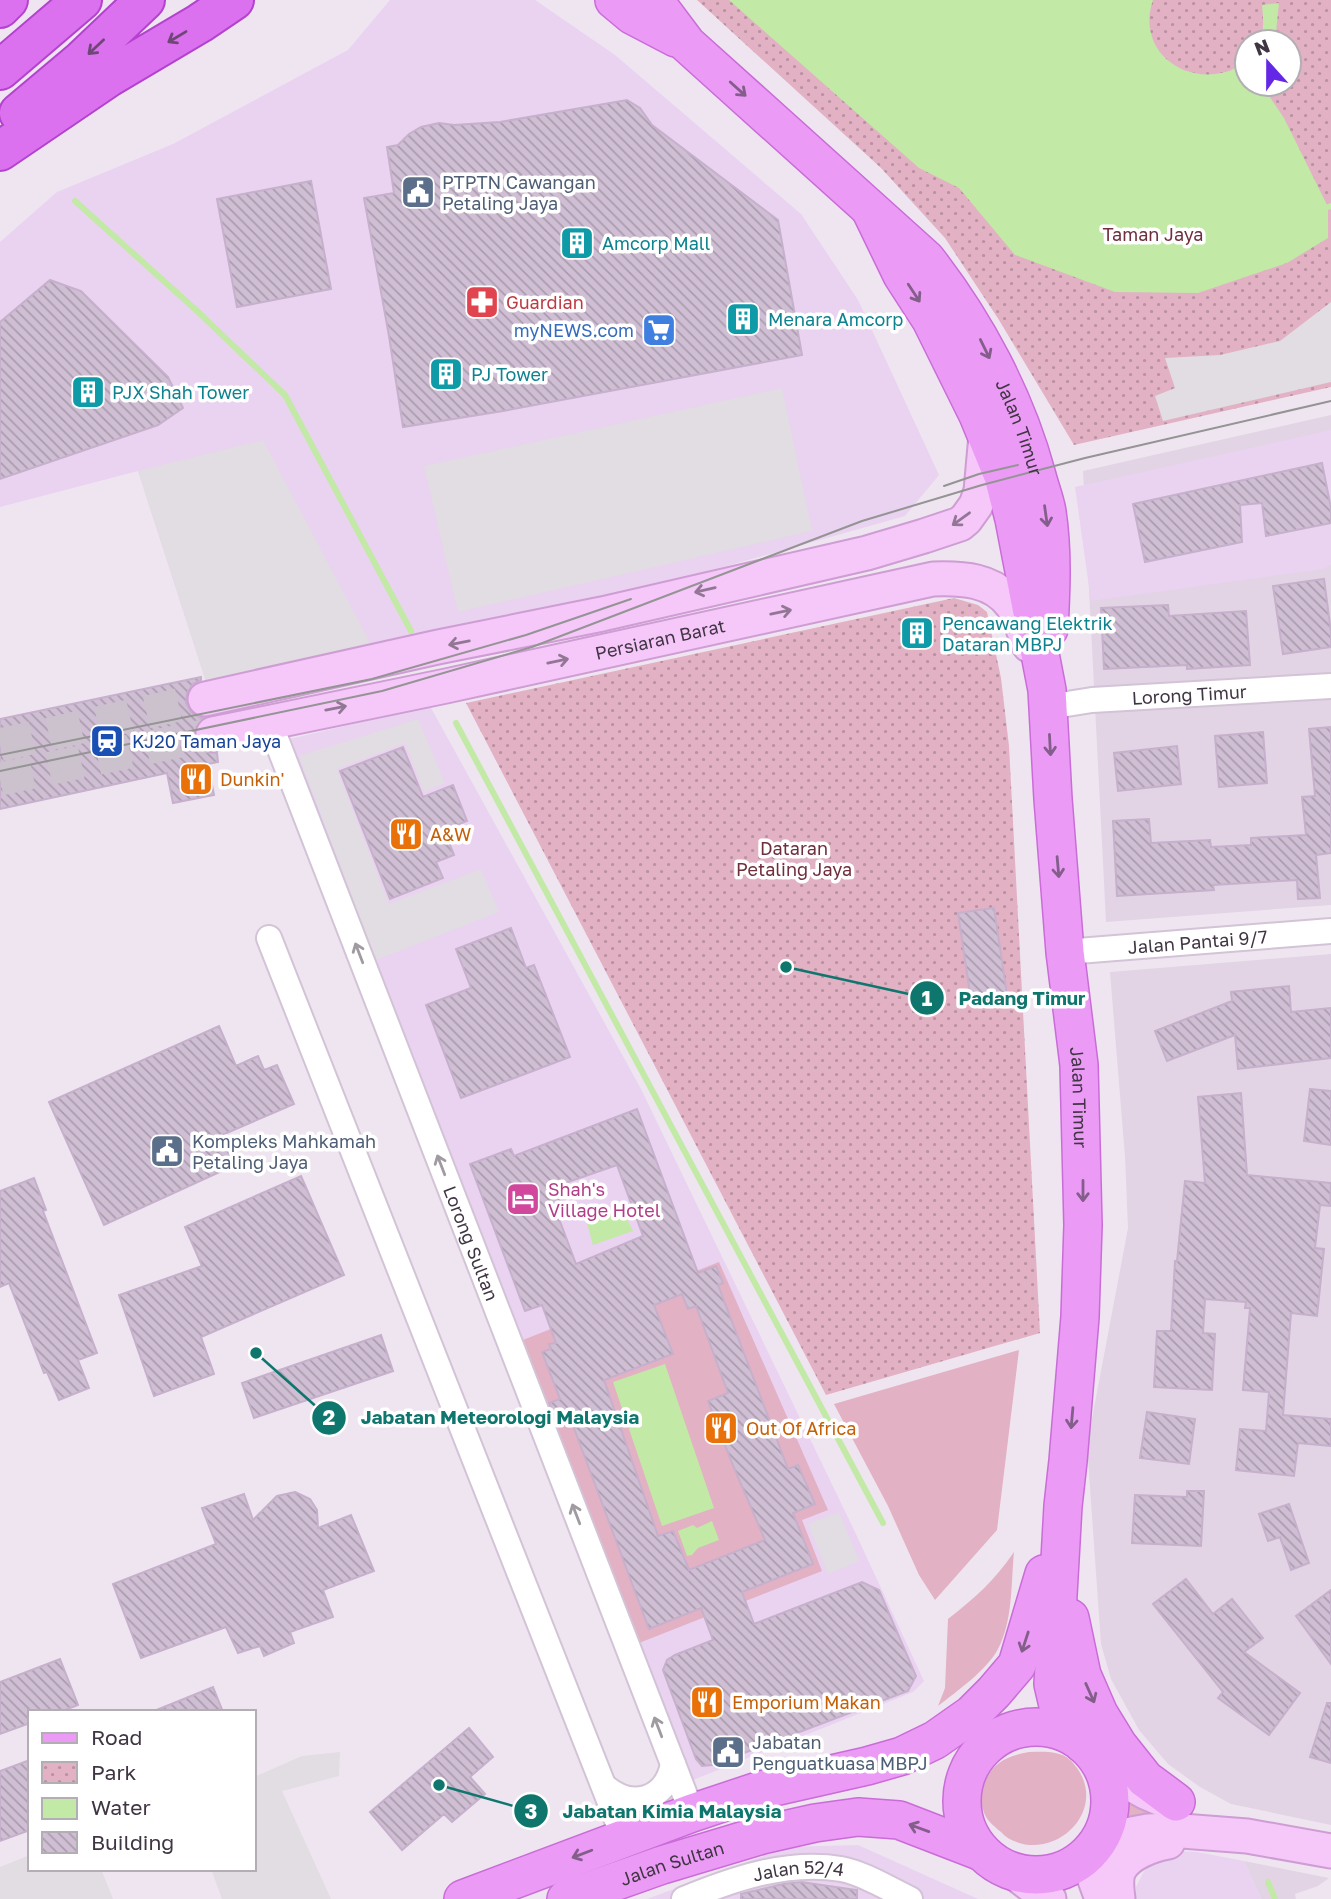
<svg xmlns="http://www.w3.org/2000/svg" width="1331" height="1899" viewBox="0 0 1331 1899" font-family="'Golos Text',sans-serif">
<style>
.residential{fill:#e2d4e4}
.commercial{fill:#ead2f1}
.grass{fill:#e2b1c4}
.park{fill:url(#park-dots);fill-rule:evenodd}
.parking{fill:#e1dde2}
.water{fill:#c2e9a6}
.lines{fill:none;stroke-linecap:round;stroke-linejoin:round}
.stream{stroke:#c2e9a6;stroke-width:6}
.building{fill:url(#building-back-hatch);stroke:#c6b0cc;stroke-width:2;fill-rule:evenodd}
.secondary-tunnel{stroke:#ccc2ce;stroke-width:33;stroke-dasharray:33 17;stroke-linecap:butt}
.street-casing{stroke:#d3c3d6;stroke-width:28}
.secondary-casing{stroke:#ce9dd3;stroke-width:37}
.primary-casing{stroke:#ca6cd8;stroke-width:40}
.highway-casing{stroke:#b342ce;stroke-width:42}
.street{stroke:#fff;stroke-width:24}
.secondary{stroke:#f6c7f9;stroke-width:33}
.primary{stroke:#eb9bf5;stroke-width:37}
.highway{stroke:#dc71f0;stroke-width:38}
.tram{stroke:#949494;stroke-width:2}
.oneway{stroke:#6f4777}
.oneway2{stroke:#845e8a}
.oneway3{stroke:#927795}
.oneway4{stroke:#a09aa1}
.labels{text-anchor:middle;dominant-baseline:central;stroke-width:7;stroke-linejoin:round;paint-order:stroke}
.service-label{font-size:18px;fill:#4e5e75;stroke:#fff;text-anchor:start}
.park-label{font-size:18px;fill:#6f2e3c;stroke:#fff}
.culture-label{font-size:18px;fill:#0d838f;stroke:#fff;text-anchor:start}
.health-label{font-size:18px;fill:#be3a42;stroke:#fff;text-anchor:start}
.shop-label{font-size:18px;fill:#366cbe;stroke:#fff;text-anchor:end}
.street-label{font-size:18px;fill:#403543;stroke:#fff}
.transit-label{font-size:18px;fill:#164399;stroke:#fff;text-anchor:start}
.food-label{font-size:18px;fill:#c56008;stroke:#fff;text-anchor:start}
.hotel-label{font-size:18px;fill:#b23c85;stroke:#fff;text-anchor:start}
.leader{fill:none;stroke:#0f766e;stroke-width:2.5}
.callout-dot{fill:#0f766e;stroke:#fff;stroke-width:2.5}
.mark-label{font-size:21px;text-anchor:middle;font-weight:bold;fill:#fff}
.callout-label{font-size:19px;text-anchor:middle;font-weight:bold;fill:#0f766e;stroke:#fff;stroke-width:7;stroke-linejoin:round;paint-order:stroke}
</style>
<defs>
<pattern id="park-dots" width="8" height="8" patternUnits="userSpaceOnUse" patternTransform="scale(1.75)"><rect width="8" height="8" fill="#e2b1c4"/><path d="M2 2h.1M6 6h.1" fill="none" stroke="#b991a1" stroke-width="1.8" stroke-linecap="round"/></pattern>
<pattern id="building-back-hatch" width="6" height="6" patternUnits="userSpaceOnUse" patternTransform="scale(1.75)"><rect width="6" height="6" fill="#d0bfd4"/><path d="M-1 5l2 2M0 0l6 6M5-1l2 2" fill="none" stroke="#aa9cae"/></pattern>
</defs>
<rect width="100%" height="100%" fill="#efe5f1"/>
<path class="residential" d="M1331 415V905L1106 922 1083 471Z
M1331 954V1825L1231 1804 1200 1787 1168 1764 1139 1730 1111 1679 1101 1644 1087 1445 1128 1228 1125 1157 1110 972Z
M1244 1861 1329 1878 1318 1886 1295 1894 1296 1899H1261Z"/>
<path class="commercial" d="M390 0H535L615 55 801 214 858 300 939 475 905 516 563 612 209 691 138 471 0 507V242L57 192 173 144 348 50Z
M1331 430V565L1323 569 1091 601 1075 487Z
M430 706 641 1089 855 1532 924 1681 913 1692 688 1782 281 741Z
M858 1845 978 1899H647L788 1847Z
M1174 1851 1197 1852 1244 1861 1261 1899H1136V1887L1143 1873 1154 1858Z"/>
<path class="grass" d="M719 1262 828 1510 802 1520 822 1571 639 1643 518 1342Z
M1019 1350 997 1530 935 1600 919 1575 888 1506 834 1404Z
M1014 1552C1011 1583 1013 1621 998 1649 987 1670 956 1692 938 1706L945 1688 948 1619C975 1598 995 1580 1014 1552Z
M1029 1752C1042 1752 1059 1750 1070 1760 1073 1762 1075 1766 1077 1768 1103 1804 1070 1847 1030 1845 1019 1844 1008 1840 1001 1832 996 1828 989 1822 986 1817 976 1799 983 1775 999 1763 1007 1757 1018 1754 1029 1752Z
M1120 1788 1206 1828 1119 1824Z"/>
<path class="park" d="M697 0H1331V387L1074 445 999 320 945 238 881 168ZM1247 42H1289V84H1247Z
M954 598 978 605 987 612 1001 678 1009 746 1040 1333 826 1395 466 703Z"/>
<path class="parking" d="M1331 302V382L1163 421 1155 396 1175 388 1165 358 1220 355 1280 341Z
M782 388 812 531 458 612 424 466Z
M263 440 376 654 209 691 138 471Z
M418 719 445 783 424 792 405 743 337 769 389 904 481 869 499 912 376 960 299 756Z
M839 1512 859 1561 828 1574 808 1524Z
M340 1752 339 1776 282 1791 331 1899H222L211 1869H254V1777L302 1756Z
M30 1855V1869H101L113 1899H0V1867Z"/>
<path class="water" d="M729 0H1153C1136 49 1182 86 1229 71 1235 69 1242 63 1247 59V84H1261L1284 118 1328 207V238L1287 263 1198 293 1115 292 1015 255 959 188 919 168Z
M1279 3 1275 42H1259C1265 31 1263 17 1262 5Z
M623 1212 633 1231 593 1245 587 1223 598 1214Z
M665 1364 714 1508 662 1526 613 1382Z
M712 1521 719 1540 698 1548 692 1555 687 1556 678 1531 693 1525 697 1528Z"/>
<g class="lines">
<path class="stream" d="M75 201 196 310 285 395 411 631
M1328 207 1331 206
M456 723 883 1523
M1268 1882 1275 1899"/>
</g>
<path class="building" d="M627 100 640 108 652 125 778 220 802 355 503 411 403 427 389 336 364 198 394 193 387 147 398 145 409 134 421 127 439 123 454 125 500 122Z
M311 181 331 289 237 307 217 199Z
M50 280 81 291 168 377 183 408 158 425 0 479V322Z
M1322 463 1331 508V523L1266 536 1262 503 1240 505 1242 542 1145 562 1133 504Z
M1324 579 1331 632V647L1283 654 1273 586Z
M1168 605 1169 616 1246 611 1250 665 1187 669V665L1104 669 1101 608Z
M924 617 933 639 910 648 901 626Z
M201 677V680L193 684 187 693 186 703 191 712 199 717 204 718 200 720 195 729 194 737 198 746 206 752 217 753 218 762 208 764 214 795 173 803 167 773 0 809V719Z
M1331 727V853L1316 855 1320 898 1298 899 1297 880 1213 885 1214 890 1117 896 1113 821 1149 819 1151 843 1210 840 1211 847 1251 845V838L1306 835 1302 797 1315 796 1309 729Z
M1263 732 1267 783 1219 787 1215 736Z
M1177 746 1181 784 1118 791 1114 753Z
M403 747 423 797 453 785 467 821 444 830 454 855 436 862 443 878 390 899 340 771Z
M994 908 1007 995 971 1000 958 913Z
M511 928 526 968 534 965 570 1057 461 1098 426 1005 471 988 456 949Z
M1289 986 1291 1012 1331 1008V1058L1238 1069 1235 1035 1167 1061 1155 1031 1232 1001 1231 992Z
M219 1026 236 1066 258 1056 264 1070 277 1065 294 1104 222 1135 235 1165 104 1225 49 1102Z
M1310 1089 1331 1091V1145L1304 1141Z
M1241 1093 1247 1175 1331 1183 1330 1206 1320 1205 1315 1248 1324 1249 1317 1316 1291 1313 1283 1415 1331 1419V1446L1298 1443 1294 1476 1236 1470 1240 1429 1266 1431 1269 1392 1243 1390 1250 1308H1245L1246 1302 1205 1299 1203 1333 1215 1334 1212 1390 1154 1387 1157 1331H1171L1175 1261H1177L1185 1181 1205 1183 1198 1097Z
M637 1109 698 1273 716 1266 723 1283 718 1285 788 1469 798 1465 815 1504 793 1513 813 1564 742 1592 754 1624 862 1582 879 1590 916 1676 908 1691 712 1765 702 1766 696 1759 663 1670 667 1660 675 1655 713 1640 701 1608 649 1629 571 1420 558 1425 549 1403 560 1399 542 1352 551 1349 549 1344 556 1343 542 1305 525 1311 470 1164 511 1149 514 1156ZM617 1165 643 1236 576 1264 558 1216 568 1182ZM682 1294 688 1309 696 1306 728 1393 708 1401 732 1463 765 1540 689 1570 673 1531 658 1536 604 1380 673 1354 654 1305Z
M301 1176 344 1275 201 1337 214 1374 154 1396 119 1295 202 1266 185 1227Z
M34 1178 46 1210 43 1211 97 1353 78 1360 89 1388 59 1400 47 1372 44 1373 9 1283 0 1287V1191Z
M381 1335 393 1371 254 1418 242 1383Z
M1147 1412 1195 1419 1189 1464 1140 1458Z
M1187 1491H1204L1201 1546 1132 1543 1135 1495 1187 1497Z
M295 1492 310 1499 317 1510 318 1528 351 1515 374 1571 323 1590 333 1617 290 1632 294 1643 264 1656 260 1646 238 1653 226 1627 141 1658 113 1584 216 1544 202 1508 244 1494 253 1520 277 1496Z
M1289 1504 1309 1563 1291 1570 1280 1537 1268 1541 1259 1514Z
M1186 1579 1213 1614 1232 1599 1263 1638 1244 1652 1300 1693 1269 1735 1218 1698 1223 1692 1153 1604Z
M1331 1590V1664L1296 1616Z
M60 1659 78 1705 60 1712H30V1723L0 1734V1682Z
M213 1687 223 1712H154V1711Z
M1327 1703H1331V1763L1310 1757Z
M469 1728 493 1757 470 1777 485 1794 452 1822 444 1814 402 1850 370 1812Z
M30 1760V1830L0 1841V1771Z
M801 1882 857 1890V1899H741V1894L745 1893 783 1884Z"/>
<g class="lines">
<path class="secondary-tunnel" d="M0 745 205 699
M0 779 213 734"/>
<g class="street-casing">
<g id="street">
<path id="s1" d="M1048 707 1092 700 1331 686"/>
<path id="s2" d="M269 721 692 1813"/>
<path d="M269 938 624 1838"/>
<path id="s3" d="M1065 952 1331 931"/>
<path d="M604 1786C631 1810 666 1801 673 1764"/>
<path id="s4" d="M684 1899C733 1879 787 1860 841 1869 863 1873 889 1889 910 1899"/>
</g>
</g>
<g class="secondary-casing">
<g id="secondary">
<path d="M205 699 438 647 602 614 867 553 924 536 960 524 966 519 976 505 981 491 986 435"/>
<path id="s5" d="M213 734 446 686 933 579C962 578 993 579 1012 605 1020 616 1024 633 1029 645"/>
<path d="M1095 1755C1113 1773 1135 1789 1159 1798"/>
<path d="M1014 1872 1049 1899"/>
<path d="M1102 1899 1090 1866 1092 1849 1132 1834 1148 1831 1169 1830 1247 1836 1331 1851"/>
<path d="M1118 1899C1117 1890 1115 1879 1119 1870 1127 1854 1151 1845 1168 1842"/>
</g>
</g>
<g class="primary-casing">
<g id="primary">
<path d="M614 0 632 15 676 38"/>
<path id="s6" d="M654 0 687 44 926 259C976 323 1016 398 1037 476 1040 488 1045 500 1047 512 1053 551 1051 591 1049 629"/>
<path id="s7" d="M871 211 902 275 931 320 978 415 1003 476 1014 519 1047 690 1053 799 1065 952 1079 1065 1083 1225 1080 1317 1068 1461 1063 1506 1053 1684 1060 1714 1083 1744"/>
<path d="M1070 1618 1082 1675 1099 1714 1118 1745 1145 1779 1176 1802"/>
<circle cx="1036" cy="1801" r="74"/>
<path d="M463 1899 692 1813 761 1790 867 1766 902 1756 935 1740 972 1714 994 1692 1017 1665 1044 1574"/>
<path id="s8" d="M566 1899 662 1865 762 1835 815 1823 858 1817 899 1820 982 1852"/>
</g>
</g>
<g class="highway-casing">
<path id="highway" d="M0 8 8 0
M0 70 82 0
M19 113 82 60 145 0
M0 151 109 77 200 23 234 0"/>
</g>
<use href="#street" class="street"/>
<use href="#secondary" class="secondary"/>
<use href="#primary" class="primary"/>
<use href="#highway" class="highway"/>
<path class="tram" d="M944 486 979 474 1018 465
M0 755 372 679 526 635 631 599
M0 771 382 691 532 647 862 521 982 485 1085 458 1331 401"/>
</g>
<defs><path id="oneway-shaft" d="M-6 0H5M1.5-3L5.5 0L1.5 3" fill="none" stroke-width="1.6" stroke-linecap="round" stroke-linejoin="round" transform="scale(1.75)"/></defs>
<g class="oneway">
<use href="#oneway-shaft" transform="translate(177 37) rotate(149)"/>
<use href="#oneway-shaft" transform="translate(96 47) rotate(137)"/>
</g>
<g class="oneway2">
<use href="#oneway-shaft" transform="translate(738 89) rotate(42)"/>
<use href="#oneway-shaft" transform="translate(914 293) rotate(57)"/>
<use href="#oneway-shaft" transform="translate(985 349) rotate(64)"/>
<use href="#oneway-shaft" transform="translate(1046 516) rotate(82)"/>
<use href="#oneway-shaft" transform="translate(1050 745) rotate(87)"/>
<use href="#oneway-shaft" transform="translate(1058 867) rotate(85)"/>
<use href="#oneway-shaft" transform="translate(1083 1191) rotate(90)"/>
<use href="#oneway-shaft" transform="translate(1072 1418) rotate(95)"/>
<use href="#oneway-shaft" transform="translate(1025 1642) rotate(108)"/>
<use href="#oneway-shaft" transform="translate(1090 1693) rotate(66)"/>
<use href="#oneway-shaft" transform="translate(919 1828) rotate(-160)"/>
<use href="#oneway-shaft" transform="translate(582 1854) rotate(159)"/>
</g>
<g class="oneway3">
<use href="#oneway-shaft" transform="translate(961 519) rotate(144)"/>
<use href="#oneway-shaft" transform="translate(705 590) rotate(167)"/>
<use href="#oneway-shaft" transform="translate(781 612) rotate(-12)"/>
<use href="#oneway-shaft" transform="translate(459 643) rotate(169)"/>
<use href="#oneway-shaft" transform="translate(558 661) rotate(-12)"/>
<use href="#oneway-shaft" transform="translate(336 708) rotate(-11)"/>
</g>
<g class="oneway4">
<use href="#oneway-shaft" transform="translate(359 953) rotate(-111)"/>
<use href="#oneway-shaft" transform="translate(441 1165) rotate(-111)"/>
<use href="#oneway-shaft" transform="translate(576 1514) rotate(-111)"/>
<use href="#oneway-shaft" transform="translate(658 1727) rotate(-111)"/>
</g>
<defs>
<g id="civic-square" transform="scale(1.75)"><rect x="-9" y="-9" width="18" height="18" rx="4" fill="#5c6f8a" stroke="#fff"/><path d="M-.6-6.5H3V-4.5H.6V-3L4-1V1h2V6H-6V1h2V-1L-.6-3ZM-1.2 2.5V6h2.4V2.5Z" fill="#fff"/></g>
<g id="building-square" transform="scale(1.75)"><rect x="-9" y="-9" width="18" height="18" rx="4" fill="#0f9aa8" stroke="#fff"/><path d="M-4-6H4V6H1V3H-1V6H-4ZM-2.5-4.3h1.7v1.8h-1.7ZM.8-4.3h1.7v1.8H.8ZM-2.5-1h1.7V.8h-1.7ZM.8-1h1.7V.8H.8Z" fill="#fff"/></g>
<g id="pharmacy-square" transform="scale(1.75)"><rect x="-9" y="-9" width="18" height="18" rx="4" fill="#e0444e" stroke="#fff"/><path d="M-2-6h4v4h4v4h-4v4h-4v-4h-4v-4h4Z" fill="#fff"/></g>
<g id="supermarket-square" transform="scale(1.75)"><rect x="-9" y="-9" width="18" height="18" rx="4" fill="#3f7fe0" stroke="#fff"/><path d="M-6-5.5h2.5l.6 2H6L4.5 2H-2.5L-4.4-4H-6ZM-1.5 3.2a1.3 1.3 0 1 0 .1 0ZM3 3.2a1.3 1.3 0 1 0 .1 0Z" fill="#fff"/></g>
<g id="station-square" transform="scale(1.75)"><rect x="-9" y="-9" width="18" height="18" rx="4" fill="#1a4fb4" stroke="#fff"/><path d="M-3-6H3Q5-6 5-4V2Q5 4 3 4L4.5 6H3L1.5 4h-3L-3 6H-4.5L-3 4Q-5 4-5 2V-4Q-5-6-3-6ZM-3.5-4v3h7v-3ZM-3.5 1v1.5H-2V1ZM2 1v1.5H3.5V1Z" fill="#fff"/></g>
<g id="restaurant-square" transform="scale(1.75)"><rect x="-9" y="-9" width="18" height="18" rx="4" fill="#e8710a" stroke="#fff"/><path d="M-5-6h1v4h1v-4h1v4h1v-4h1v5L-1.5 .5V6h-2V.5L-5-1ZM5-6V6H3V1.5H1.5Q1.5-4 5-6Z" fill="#fff"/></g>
<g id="hotel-square" transform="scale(1.75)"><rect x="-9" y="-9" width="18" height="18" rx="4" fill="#d1479c" stroke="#fff"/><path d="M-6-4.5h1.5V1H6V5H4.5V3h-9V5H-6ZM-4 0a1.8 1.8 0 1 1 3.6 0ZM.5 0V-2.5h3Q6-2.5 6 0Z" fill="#fff"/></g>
</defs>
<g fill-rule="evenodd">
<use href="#civic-square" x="418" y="192"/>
<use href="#building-square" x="577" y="243"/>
<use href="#pharmacy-square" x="482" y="302"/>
<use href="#building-square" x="743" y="319"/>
<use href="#supermarket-square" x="659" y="330"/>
<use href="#building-square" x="446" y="374"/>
<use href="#building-square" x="88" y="392"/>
<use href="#building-square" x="917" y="633"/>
<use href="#station-square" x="107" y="741"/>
<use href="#restaurant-square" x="196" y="779"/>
<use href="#restaurant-square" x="406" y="834"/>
<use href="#civic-square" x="167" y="1151"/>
<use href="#hotel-square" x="523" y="1199"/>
<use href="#restaurant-square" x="721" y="1428"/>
<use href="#restaurant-square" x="707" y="1702"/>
<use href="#civic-square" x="728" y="1752"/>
</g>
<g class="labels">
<g class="service-label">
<text x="442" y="182">PTPTN Cawangan<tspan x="442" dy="21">Petaling Jaya</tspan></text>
<text x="192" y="1141">Kompleks Mahkamah<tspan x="192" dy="21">Petaling Jaya</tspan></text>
<text x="752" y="1742">Jabatan<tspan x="752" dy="21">Penguatkuasa MBPJ</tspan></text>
</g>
<g class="park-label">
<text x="1153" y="234">Taman Jaya</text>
<text x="794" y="848">Dataran<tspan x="794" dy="21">Petaling Jaya</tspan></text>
</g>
<g class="culture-label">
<text x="602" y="243">Amcorp Mall</text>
<text x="768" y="319">Menara Amcorp</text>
<text x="471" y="374">PJ Tower</text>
<text x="112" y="392">PJX Shah Tower</text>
<text x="942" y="623">Pencawang Elektrik<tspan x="942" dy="21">Dataran MBPJ</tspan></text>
</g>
<g class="health-label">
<text x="506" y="302">Guardian</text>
</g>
<g class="shop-label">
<text x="634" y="330">myNEWS.com</text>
</g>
<g class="street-label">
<text stroke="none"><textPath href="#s6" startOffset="570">Jalan Timur</textPath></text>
<text stroke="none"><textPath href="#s5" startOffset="457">Persiaran Barat</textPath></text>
<text stroke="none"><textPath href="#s1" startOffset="142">Lorong Timur</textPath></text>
<text stroke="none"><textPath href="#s3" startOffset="133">Jalan Pantai 9/7</textPath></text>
<text stroke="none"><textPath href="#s7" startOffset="924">Jalan Timur</textPath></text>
<text stroke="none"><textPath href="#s2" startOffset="560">Lorong Sultan</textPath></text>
<text stroke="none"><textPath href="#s8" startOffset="112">Jalan Sultan</textPath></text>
<text stroke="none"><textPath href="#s4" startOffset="119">Jalan 52/4</textPath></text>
</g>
<g class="transit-label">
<text x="132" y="741">KJ20 Taman Jaya</text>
</g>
<g class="food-label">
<text x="220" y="779">Dunkin'</text>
<text x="430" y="834">A&amp;W</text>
<text x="746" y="1428">Out Of Africa</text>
<text x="732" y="1702">Emporium Makan</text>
</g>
<g class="hotel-label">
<text x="548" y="1189">Shah's<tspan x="548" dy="21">Village Hotel</tspan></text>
</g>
</g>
<path class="leader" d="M786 967L927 998M256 1353L329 1418M439 1785L531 1811"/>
<g class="callout-dot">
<circle cx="786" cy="967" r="7"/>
<circle cx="256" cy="1353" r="7"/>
<circle cx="439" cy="1785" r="7"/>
<circle cx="927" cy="998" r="18"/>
<circle cx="329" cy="1418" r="18"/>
<circle cx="531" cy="1811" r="18"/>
</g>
<g class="mark-label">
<text x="927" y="1006">1</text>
<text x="329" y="1425">2</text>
<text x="531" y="1819">3</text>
</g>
<g class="callout-label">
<text x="1022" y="1005">Padang Timur</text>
<text x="500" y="1424">Jabatan Meteorologi Malaysia</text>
<text x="672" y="1818">Jabatan Kimia Malaysia</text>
</g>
<rect x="28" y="1710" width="228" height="161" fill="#ffffff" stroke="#b3aeb4" stroke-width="2"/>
<rect x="42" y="1733" width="35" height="10" fill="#eb9bf5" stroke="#b3aeb4" stroke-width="2"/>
<text x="91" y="1745" font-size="21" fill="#403543">Road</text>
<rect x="42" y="1762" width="35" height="21" fill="url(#park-dots)" stroke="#b3aeb4" stroke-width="2"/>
<text x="91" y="1780" font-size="21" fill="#403543">Park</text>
<rect x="42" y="1798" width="35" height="21" fill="#c2e9a6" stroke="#b3aeb4" stroke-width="2"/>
<text x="91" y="1815" font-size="21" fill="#403543">Water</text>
<rect x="42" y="1832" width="35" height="21" fill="url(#building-back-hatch)" stroke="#b3aeb4" stroke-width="2"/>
<text x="91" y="1850" font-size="21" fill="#403543">Building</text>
<g transform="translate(1268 63) rotate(339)"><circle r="33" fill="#ffffff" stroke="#b3aeb4" stroke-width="2"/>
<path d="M0-5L12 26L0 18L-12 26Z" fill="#6527e6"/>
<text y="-10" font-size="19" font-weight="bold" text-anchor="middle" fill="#403543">N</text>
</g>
</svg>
